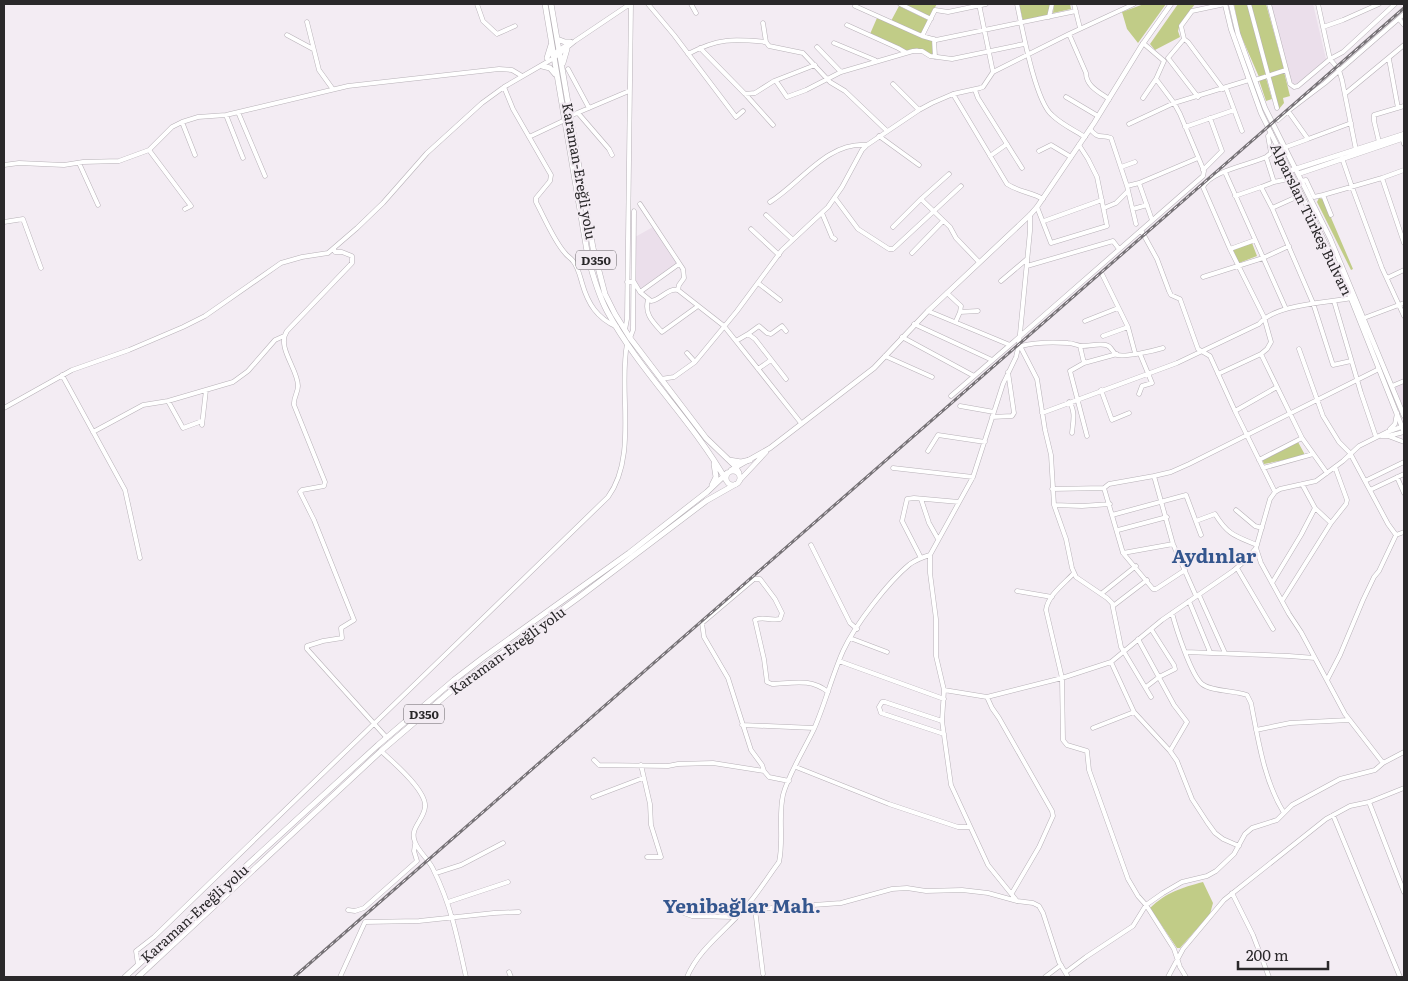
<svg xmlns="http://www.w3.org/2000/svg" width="1408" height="981" viewBox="0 0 1408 981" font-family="Literata,serif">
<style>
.built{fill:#ebdfeb}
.green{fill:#c1cc87}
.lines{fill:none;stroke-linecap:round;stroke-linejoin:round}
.minor-casing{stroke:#b7b1b7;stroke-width:5}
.major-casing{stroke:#b7b1b7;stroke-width:5.5}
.highway-casing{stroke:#b7b1b7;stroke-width:6}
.minor{stroke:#fff;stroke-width:4}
.major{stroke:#fff;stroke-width:4.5}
.highway{stroke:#fff;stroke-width:5}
.rail-casing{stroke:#777377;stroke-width:3}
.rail{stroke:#f3ecf3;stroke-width:1;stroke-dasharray:4;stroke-linecap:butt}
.labels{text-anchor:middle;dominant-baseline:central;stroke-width:4.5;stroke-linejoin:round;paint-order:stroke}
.shield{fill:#f3ecf3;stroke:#666366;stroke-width:1}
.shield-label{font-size:12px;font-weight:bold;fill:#2a282a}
.street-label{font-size:14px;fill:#2a282a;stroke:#f3ecf3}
.district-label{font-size:19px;font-weight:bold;fill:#34568e;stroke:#f3ecf3}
</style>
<rect width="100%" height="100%" fill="#f3ecf3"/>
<path class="built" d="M1270 4H1313L1326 59 1297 84 1294 85 1292 83Z
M653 227 677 263 640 289 635 282V237Z
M1404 382V411L1395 385Z"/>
<path class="green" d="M903 4H937L929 17Z
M1019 4H1050L1049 15 1023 21Z
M1054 4H1070L1071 9 1053 13Z
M1144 4H1166L1138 43 1127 29 1122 12Z
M1178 4H1195L1180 24 1178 31 1180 37 1155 50 1150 44Z
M1234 4H1247L1266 74 1259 77 1239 31Z
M1251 4H1266L1284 69 1269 74Z
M899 6 928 20 921 34 891 21Z
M877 18 933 41V54L931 55 917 48 905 51 870 34Z
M1284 72 1290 96 1283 98 1284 103 1279 109 1269 76Z
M1266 78 1272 99 1266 101 1259 80Z
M1319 198 1323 199 1353 269 1351 270 1317 202Z
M1252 243 1257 256 1239 263 1233 250Z
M1298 442 1304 453V456L1264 464 1262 459Z
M1203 882 1213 903 1210 914 1180 948H1177L1150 908C1167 892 1181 888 1203 882Z"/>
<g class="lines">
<g class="minor-casing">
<path id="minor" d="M477 4 483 21 497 34 515 26
M648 4 674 35 736 117 743 111
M691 4 696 13
M900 4 931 19
M979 4 993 72
M1017 4C1022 27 1035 101 1052 115 1061 124 1074 130 1085 137
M1074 4 1080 28
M1249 4 1277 108
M1269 4 1290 84 1294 87 1298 86 1330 59 1343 52 1395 4
M1318 4 1330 59 1339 70 1342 80 1356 150
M855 6 922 36 936 40 1076 11
M1049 17 1052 4
M1399 19 1404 25
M307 22 319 70 332 88
M763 23 766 42
M847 25 898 48 905 52
M1323 27 1343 20 1379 4
M1069 34 1086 73C1086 86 1099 92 1109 99
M287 35 313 49
M922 36 935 10 948 12 986 4
M934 39 935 57
M1184 39 1181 26 1192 11 1225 4
M834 43 875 60
M817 47 841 72
M700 48 747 96 773 125
M688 54C718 38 733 39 766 42L769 46 803 53 830 82 845 91 887 131
M552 55 571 42
M1389 59 1398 108
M568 69 589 108
M1255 80 1286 70
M776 81 787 97 806 90 841 72 913 51H922L930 56 952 59 1024 44
M893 84 919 110
M504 87 513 109 551 175 550 181 536 198V202C544 217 554 241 565 253 567 256 571 258 573 261 578 267 580 276 582 283 588 304 597 318 617 327
M1226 88 1242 131
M975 90 978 98 1022 168
M1346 93 1404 45
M745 94 755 93 774 81 815 65
M953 94 1007 184C1019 192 1031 192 1043 199
M1066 97 1098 116
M1198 97 1168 58 1184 39 1188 42 1223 89
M1143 98 1156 79
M1288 111 1325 83 1404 14
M238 112 265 176
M578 113 609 149 612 155
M226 115 243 158
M570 116 629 91
M1278 120 1288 111 1308 139 1351 123
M182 122 195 155
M1129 124 1174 103 1249 80
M1185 127 1234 110
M1090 129C1099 140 1100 134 1111 138L1127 186 1139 183 1152 220
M1271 133 1268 136 1271 153 1266 157 1274 182 1261 187 1272 208 1313 303 1333 365 1351 361
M879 136 919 165
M529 137 565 120
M1402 137 1404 144
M1379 142 1374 121V115L1404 106
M1286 147 1308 139
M149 150 191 206 185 209
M1039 151 1051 145 1071 157
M990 156 1007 144
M1342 158 1352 187 1382 268 1404 316
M79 163 98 205
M4 165 19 163 64 165 83 162 119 161 149 150 172 127 182 122 198 117 226 115 348 86 499 69 512 70 522 76
M1121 167 1135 162
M1203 170 1222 151 1210 118
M1404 170 1382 178 1404 243
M1225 172 1286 309
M1301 181 1306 180 1314 197 1323 195 1331 215
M1274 182 1293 178
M1139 183 1198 158
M1127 186 1136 224
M1323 195 1382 178
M1235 196 1261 187
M835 198 858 229 889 249H893L961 186
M921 199 950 227 956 238 979 262
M770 202C801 183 826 142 867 145
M640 204 683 269 684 278 679 285 678 290
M1037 207 1051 243 1107 226 1097 177 1088 159 1079 145
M1104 208 1116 203 1128 191
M1272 208 1301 195
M1133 209 1147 205
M822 213 832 237 835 239
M766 215 792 239
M1044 221 1102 200
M4 222 23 219 41 268
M893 227 921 199 949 174
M751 229 779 255
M1141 230 1157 259 1169 291 1171 295 1180 299 1198 349 1210 356 1235 411 1275 492
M334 249 335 252H342L352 256V263L287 331C276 347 298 369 298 386 298 393 293 398 294 405L325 482 324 486 302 490 300 492 314 520 354 620 341 628 342 638 323 641 307 646V649L387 738
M1230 249 1255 240
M912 253 943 221
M1027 266 1113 241 1119 249
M1102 274 1128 327 1135 353
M1203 277 1263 258 1289 246
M1387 278 1404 270
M1001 281 1027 259
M627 282H634L640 292 651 301C661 300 667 288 678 290L724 326 801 423
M758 283 780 300
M640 292 679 264
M947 293 961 306 960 312
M648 300C644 314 653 322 662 332L698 306
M1334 301 1361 393 1376 437
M928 311 1010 345 1203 176 1204 171 1180 114 1174 103 1156 79 1164 61 1143 43
M1364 318 1404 303
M956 321 960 312 978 311
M1085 321 1118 308
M914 324 992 360
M625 330 627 319 631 4
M748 334 759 326 767 333 771 334 782 326 786 331
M1103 336 1128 327
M902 337 974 376
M630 338 633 330 634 211
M736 341 748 334 755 339 786 379
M1019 344 1037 379 1045 430 1051 455 1054 505 1066 539 1072 568 1076 577 1107 598 1112 603 1121 647 1151 697
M1021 346C1036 342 1052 342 1068 343 1073 343 1077 346 1083 346 1090 346 1099 343 1106 345 1112 346 1112 353 1117 355 1127 357 1153 351 1163 348
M1080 346 1084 363 1117 354
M1299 349 1323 416 1339 442 1350 453 1388 524 1396 535 1404 532
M687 353 695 362
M1261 354 1302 438 1327 473
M885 356 932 377
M1084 363 1070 371 1087 436
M758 369 771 360
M1218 374 1261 354 1267 349 1271 342 1264 317 1230 249 1203 187C1211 171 1249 165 1266 157
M62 375 125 490 140 558
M661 379 674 377 695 362 737 311 782 250 828 207 842 187 862 150 867 145 919 110 932 103 953 94 980 88 983 87 993 72 1069 34 1134 4
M1392 386 1404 381
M1101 390 1112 420 1129 413
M1139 394 1142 386 1152 383 1140 354
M951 396 1010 345
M168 401 183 428 202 421
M1069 402C1076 411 1073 422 1072 433
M960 406 994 412
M4 408 72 370 129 350 183 327 205 316 281 263 302 257 328 253 357 228 383 203 427 153 482 103 504 87 554 58 575 41 630 4
M1235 411 1277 387
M1042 413 1177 363 1259 324C1275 304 1326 303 1351 298
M992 417 1012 416 1014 413 1008 372
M202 425 206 390
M1390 429 1395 424 1397 413
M93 432 143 405 168 401 233 382 248 371 275 340 284 336
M1381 436H1388L1404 432
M1388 436 1404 442
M928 451 938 435 985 442
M1259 460 1302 438
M893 468 973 477
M1263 468 1313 454
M1154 476 1171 472 1189 464 1379 369
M1397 477 1404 493
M1365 481 1404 462
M1302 484 1315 508 1331 523
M1104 488 1123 553 1173 544
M1052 489 1104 488 1109 484 1154 476 1173 544 1196 596
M1370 490 1404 474
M921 499 929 523 938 539
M1054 505 1082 506 1110 504
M1236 510 1255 526 1262 528
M1112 515 1186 495 1201 535
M1196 521 1215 514C1228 535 1235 536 1257 545
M1118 530 1167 517
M811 545 850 623 857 629
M1256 548 1261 563 1289 614 1301 632 1345 714 1383 763
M1123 553 1153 589H1156L1185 570
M921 558 902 521 907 499 914 498 959 502
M1237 568 1273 629
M1074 573C1064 584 1048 595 1046 610L1062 678 1063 740 1067 745 1087 751 1089 770 1128 879 1138 896 1146 905 1174 949 1180 967 1186 977
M1272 583 1301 535 1315 508
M1017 591 1052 597
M1101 594 1136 566
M1199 595 1225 653
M1189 601 1210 652
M1282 601 1331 523 1346 504 1347 500 1335 467
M1113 606 1147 580
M1172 613C1176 628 1191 675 1202 684 1212 692 1235 690 1247 695L1251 703C1258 739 1264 781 1284 813
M850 638 887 652
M1138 639 1174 705 1187 722 1170 751
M1185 652 1289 656 1315 658
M839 661 944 699
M1111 662 1134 712 1170 751 1177 761 1192 799 1207 822 1215 833 1223 839 1239 846
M1327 680 1340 655 1363 600 1374 577 1379 571 1396 535
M1146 687 1159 677 1175 669 1174 665 1151 629
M944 690 987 697 1062 678 1111 662 1162 620 1233 571 1247 559 1256 548 1270 499 1275 492 1280 489 1316 481 1343 461 1359 446 1387 432 1404 426
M987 697 992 708 999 718 1052 811 1053 816 1039 847 1012 893
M942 721 885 702H882L879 707 881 713 944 734
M742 725 814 728
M1093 728 1134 712
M1256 730 1290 723 1349 720
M381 751C393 762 427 791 425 807 424 820 409 828 415 842 419 853 430 860 434 871 451 905 458 940 466 977
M594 760 599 765 668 766 678 764 713 763 764 771 769 777 789 781
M641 765 650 804 651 825 661 857H647
M796 767 889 804 958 827H970
M764 771 762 765 751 750 728 678 704 637 702 623 754 579H760L775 599 782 613 780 619C771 621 762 616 755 620L764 659 767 682 772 684C793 683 811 678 828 692
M593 797 643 778
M1369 802 1404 892
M1333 815 1400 977
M436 873 461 865 503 843
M1232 893 1253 935 1269 977
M1017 901 988 865 951 785 942 721 944 690 936 656V619L930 573V555L973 477 1003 384 1016 357 1019 344 1030 231V215
M448 902 508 882
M755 909 763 974
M348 910 355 911 364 908 417 861 414 851 415 844
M743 910 841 903 892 889 907 888 926 891 962 890 988 893 1017 901 1033 903 1039 906 1043 913 1059 962 1068 977
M681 912 692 916 735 917
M138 965 136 951 154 937 608 497C638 456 618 391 627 344
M509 972 511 977
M1066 972 1086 957 1133 926 1146 905 1163 893 1182 882 1207 876 1216 871 1234 854 1245 834 1252 828 1277 820 1292 805 1340 779 1375 770 1383 763 1404 752
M340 977 365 922 419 921 494 913 519 912
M687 977C699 949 724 932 744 909 757 895 767 878 779 862 784 840 778 817 783 795 788 775 805 748 814 729 825 704 832 676 843 651 855 625 888 582 910 564 916 560 923 557 930 555
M1045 977 1061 965
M1168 977 1183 949 1224 900 1326 819 1350 806 1369 802 1404 788"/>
</g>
<g class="major-casing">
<path id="major" d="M1225 4 1231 29 1261 113 1344 281 1404 432
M1231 4 1238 34 1265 108 1330 238 1404 416
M1289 171 1404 134
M1298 174 1404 138
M731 470 770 448 874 368 928 311 1030 215 1037 207 1094 123 1142 45 1171 4
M739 481 766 452"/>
</g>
<g class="highway-casing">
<path id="highway" d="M545 4 588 257C593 276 598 294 607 311 640 372 692 420 726 480
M551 4 593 248 605 294 615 314 630 338 706 438 735 466 739 473
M557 39 565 42H570
M547 58 551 45
M563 63 567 49
M542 66 550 68 555 74
M729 460 741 462 750 460
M726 478a7 7 0 1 1 14 0a7 7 0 1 1-14 0Z
M712 485 716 477 714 464
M125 977 378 745 454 680 484 657 629 553 707 492 727 473
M138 977 381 751 458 685 578 598 706 501 736 484"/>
</g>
<use href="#minor" class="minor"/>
<use href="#major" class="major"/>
<use href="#highway" class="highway"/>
<g class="rail-casing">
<path id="rail" d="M294 977 1404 8"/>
</g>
<use href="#rail" class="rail"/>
</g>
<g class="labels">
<g class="shield">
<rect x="576" y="250.5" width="40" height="19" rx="4"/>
<rect x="404" y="704.5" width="40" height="19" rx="4"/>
</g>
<g class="shield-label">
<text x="596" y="260">D350</text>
<text x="424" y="714">D350</text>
</g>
<g class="street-label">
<text transform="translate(580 171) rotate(80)">Karaman-Ereğli yolu</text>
<text transform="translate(1312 219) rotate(64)">Alparslan Türkeş Bulvarı</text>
<text transform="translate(507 650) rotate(-36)">Karaman-Ereğli yolu</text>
<text transform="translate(194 913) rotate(-42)">Karaman-Ereğli yolu</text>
</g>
<g class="district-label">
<text x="1214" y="555">Aydınlar</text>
<text x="742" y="905">Yenibağlar Mah.</text>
</g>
</g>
<rect width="1408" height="981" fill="none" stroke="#2a282a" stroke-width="10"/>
<path d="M1238 961v8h90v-8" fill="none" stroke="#2a282a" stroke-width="2.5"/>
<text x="1246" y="961" font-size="15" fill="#2a282a" stroke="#f3ecf3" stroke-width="4" paint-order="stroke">200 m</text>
</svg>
